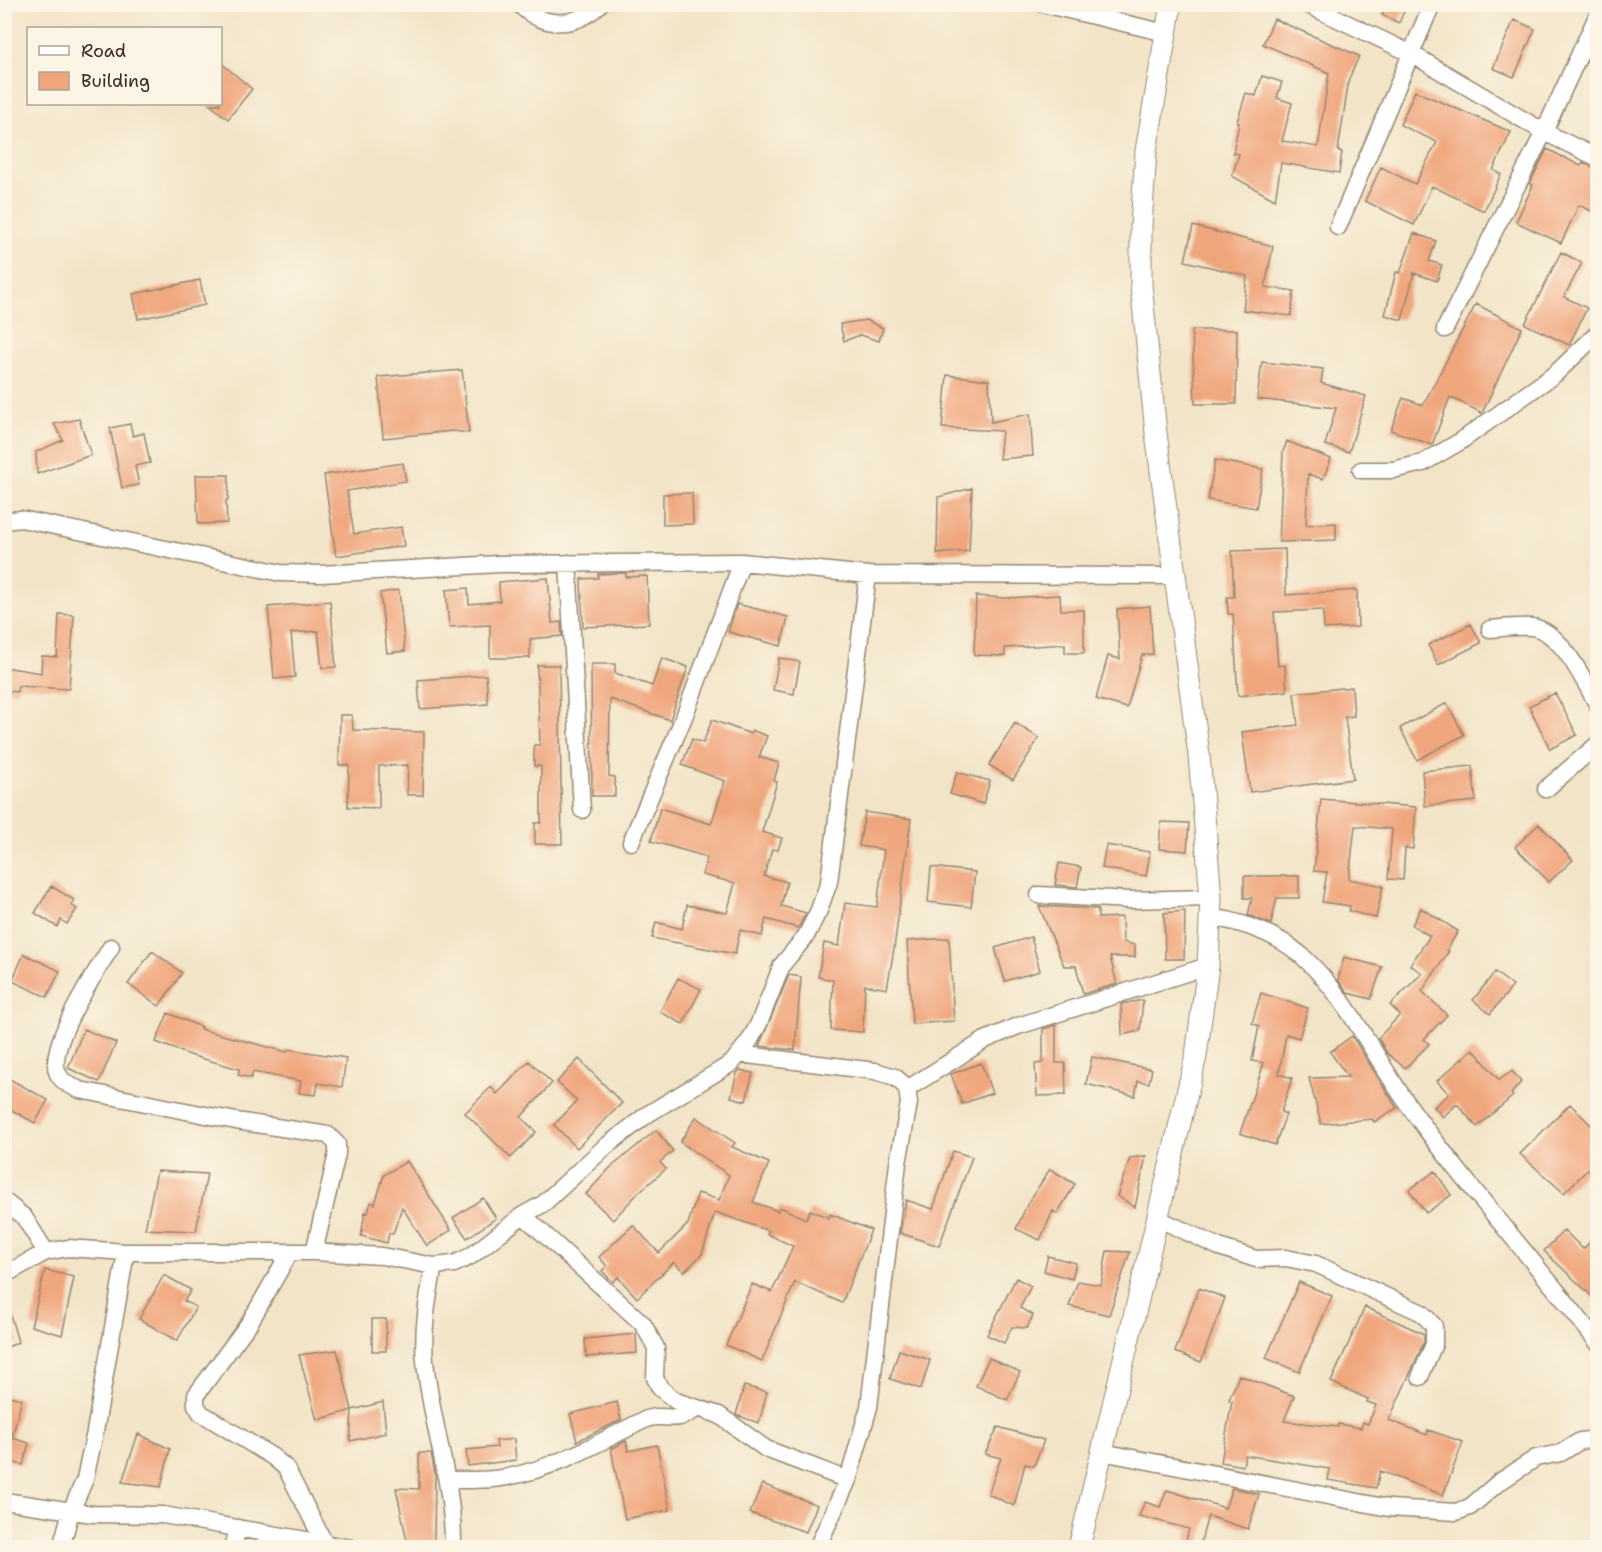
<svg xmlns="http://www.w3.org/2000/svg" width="1602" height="1552" viewBox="0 0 1602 1552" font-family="'Shantell Sans',sans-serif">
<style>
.building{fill:#f0a67d}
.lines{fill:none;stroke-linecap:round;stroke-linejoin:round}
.minor-casing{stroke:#968772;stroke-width:19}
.tertiary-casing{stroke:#968772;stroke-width:23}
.minor{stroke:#fff;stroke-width:16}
.tertiary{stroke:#fff;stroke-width:21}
</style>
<rect width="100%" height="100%" fill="#fcf5e5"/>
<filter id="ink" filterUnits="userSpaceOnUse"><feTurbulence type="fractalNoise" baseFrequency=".0167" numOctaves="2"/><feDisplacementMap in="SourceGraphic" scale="12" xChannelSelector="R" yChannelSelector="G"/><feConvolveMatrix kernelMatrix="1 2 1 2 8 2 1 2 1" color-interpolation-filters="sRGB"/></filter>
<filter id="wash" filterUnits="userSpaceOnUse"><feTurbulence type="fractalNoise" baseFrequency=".008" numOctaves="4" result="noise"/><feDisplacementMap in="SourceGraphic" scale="24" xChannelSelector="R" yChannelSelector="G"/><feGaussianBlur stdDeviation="1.35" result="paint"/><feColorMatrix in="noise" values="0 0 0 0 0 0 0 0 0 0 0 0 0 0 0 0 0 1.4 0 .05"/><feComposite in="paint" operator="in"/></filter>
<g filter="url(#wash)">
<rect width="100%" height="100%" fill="#f2e4c7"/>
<g id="blocks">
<path class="building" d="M1387 4H1407L1399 23 1382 15Z
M1274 19 1359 56 1349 79 1338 151 1342 152 1339 173 1281 163 1275 200 1232 176 1239 154 1233 153 1239 123 1237 122 1246 93 1256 96 1262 76 1282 82 1277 98 1292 103 1282 141 1318 147 1329 73 1263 44Z
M1514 20 1535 29 1514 77 1493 68Z
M220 62 252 89 228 119 209 104H220Z
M1415 91 1511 132 1493 170 1501 174 1484 211 1432 186 1414 225 1365 201 1381 167 1415 184 1437 142 1400 125Z
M1547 149 1581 166 1583 162 1598 170V214L1579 205 1561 243 1516 222 1533 185 1530 183Z
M1193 226 1273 246 1265 287 1294 291 1291 316 1243 310 1247 276 1185 261Z
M1414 233 1436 241 1429 261 1442 265 1437 281 1414 273 1402 320 1385 315 1396 272 1400 273Z
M1561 252 1582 263 1564 297 1587 308 1569 345 1525 324Z
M200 280 205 305 138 319 133 294Z
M1476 304 1522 328 1482 413 1450 397 1432 445 1391 430 1403 398 1423 405Z
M866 320 883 328 879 341 860 335 844 341 840 324Z
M1192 330H1237L1236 404H1195Z
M1262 362 1323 369 1321 383 1366 396 1349 452 1325 445 1336 408 1257 399Z
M462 370 469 433 453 431 383 438 378 377Z
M947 375 989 380 991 422 1030 414 1033 456 999 459 1002 431 942 428Z
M79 419 91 455 37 474 36 452 63 440 54 424Z
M130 424 133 436 144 433 150 463 135 466 139 485 122 488 110 428Z
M1287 441 1331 459 1323 479 1308 474 1306 525 1336 523V540L1279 542 1283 452Z
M1215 460 1263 469 1256 508 1208 500Z
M403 463 406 481 347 491 354 534 401 527 404 546 336 556 324 475Z
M196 475H229L228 500H226L227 523 198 524Z
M972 488 969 551 937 554 938 497Z
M692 493 693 524 663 525V494Z
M1285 549 1286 595 1357 590 1358 627 1324 629 1323 610 1274 612 1278 666 1285 665 1287 691 1238 696 1233 614H1228L1227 597H1234L1232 551Z
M626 573V577L647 576 649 624 583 627 581 579 598 578V574Z
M548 578 552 623 561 622 562 636 530 639V658H490V625L449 627 446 590 468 588 469 604 500 601 499 582Z
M399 590 405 651 387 653 380 593Z
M1060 595 1061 610H1084V653H1065V644L1005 648V656L974 655 976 596 1006 598Z
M330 601 336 667 322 668 318 631 291 633 295 677 274 679 268 607Z
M737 604 788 617 781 646 728 632Z
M1150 606 1153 654 1142 655 1127 708 1096 699 1108 656 1120 659 1117 609Z
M59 614 74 615 69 689 18 686 17 692 4 690V667L41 673 42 656 57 657Z
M1471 624 1481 643 1438 665 1428 645Z
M662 658 688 667 670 720 610 699 609 776 615 777V796H592L591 664H615V673L652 686Z
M779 658 800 662 794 694 773 690Z
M537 665H559L562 844H535V823H541V766H534V745H540Z
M486 675 488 704 420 709 418 680Z
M1352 687 1354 716 1345 717 1353 779 1250 792 1242 732 1298 725 1294 693Z
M1555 693 1577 735 1550 749 1529 706Z
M1447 703 1464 735 1417 760 1400 728Z
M340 715H352L353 730 424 732 423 795H407L408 765 379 766V808L348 807 349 765H339Z
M712 720 751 734 752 730 767 736 759 757 779 763 774 781 777 782 762 832 782 838 778 850 772 849 764 876 787 882 781 906 806 913 798 928 766 919 762 936 740 930 735 954 652 938 656 922 682 929 687 905 727 913 735 883 702 875 707 857 651 841 660 808 711 824 725 781 682 765 692 739 703 743Z
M1015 723 1039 738 1013 780 989 765Z
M1472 766 1476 801 1425 806 1422 771Z
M957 772 990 781 983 804 950 794Z
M1321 799 1416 807 1413 849 1405 848 1403 880 1388 879 1392 829 1355 826 1349 879 1383 886 1376 918 1349 911 1350 906 1322 902 1327 872 1314 871Z
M865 812 911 819 894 949 887 989 865 985 863 1032 831 1030 833 980 818 977 824 943 839 946 845 903 877 907 884 850 859 846Z
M1161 822 1189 823 1187 851 1159 849Z
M1539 824 1573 860 1549 882 1515 847Z
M1106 845 1150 852 1146 876 1102 868Z
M1059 863 1081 867 1077 887 1055 885Z
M931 867 975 872 971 907 928 902Z
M1244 876H1299V898H1277L1271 924 1248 915 1252 898H1244Z
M51 886 74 900 71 905 77 909 67 924 61 920 57 927 35 913Z
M1039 906 1098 909V918L1122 917 1123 942 1135 945V957H1110L1117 984 1083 994 1076 966H1064Z
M1421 908 1458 931 1447 950 1449 951 1422 991 1447 1015 1424 1039 1429 1044 1405 1068 1387 1053 1378 1038 1400 1015 1390 1005 1422 973 1410 965 1430 936 1412 925Z
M1185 911 1184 959H1165L1164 913Z
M1031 937 1040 971 1005 981 995 948Z
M949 938 954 1021 912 1024 907 941Z
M152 951 182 973 159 1006 128 984Z
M24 954 60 971 47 997 12 981Z
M1344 957 1382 967 1371 999 1348 993 1338 980Z
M1495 972 1513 986 1490 1014 1473 1000Z
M789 975 801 977 795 1050 759 1046Z
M678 978 701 989 683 1024 660 1012Z
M1261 993 1308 1008 1299 1038 1286 1034 1279 1074 1292 1078 1281 1112 1286 1114 1275 1145 1240 1133 1264 1063 1252 1061 1259 1026 1252 1023Z
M1143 1000 1140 1031 1122 1035 1121 1004Z
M168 1013 201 1027 200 1029 287 1052 288 1049 346 1058 342 1087 318 1083 316 1095 299 1093 301 1081 253 1072 251 1078 238 1075 239 1069 190 1055 156 1042Z
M1056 1025V1063H1065L1066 1095 1037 1096 1035 1064 1043 1063V1029Z
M84 1029 116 1043 99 1082 68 1068Z
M1352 1036 1397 1108 1374 1122 1372 1119 1321 1124 1309 1078 1348 1077 1330 1052Z
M1473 1049 1499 1080 1512 1071 1521 1082 1511 1094 1513 1096 1477 1127 1457 1104 1443 1117 1434 1107 1449 1094 1437 1081Z
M1092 1057 1152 1069 1149 1083 1138 1081 1135 1096 1086 1084Z
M579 1059 622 1103 577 1148 554 1125 577 1101 557 1082Z
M529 1061 552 1083 521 1117 536 1132 511 1158 465 1113 491 1087 497 1094Z
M981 1063 992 1093 962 1104 951 1074Z
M740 1070 753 1073 746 1101 731 1097 737 1073Z
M4 1076 48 1100 35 1123 4 1106Z
M1570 1104 1598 1132V1159L1564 1193 1520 1154Z
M696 1117 735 1143 732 1147 769 1163 753 1202 778 1211 780 1207 806 1219 810 1210 829 1218 830 1214 871 1230 842 1303 795 1282 762 1361 726 1345 752 1284 772 1292 793 1246 767 1234 769 1231 715 1212 702 1254 684 1272 674 1262 637 1298 618 1277 613 1282 602 1271 607 1266 599 1257 633 1225 659 1253 688 1224 698 1193 719 1200 729 1175 680 1142Z
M656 1130 673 1151 660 1162 666 1169 639 1192 613 1220 586 1194 609 1169Z
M953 1151 972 1157 939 1246 900 1233 906 1200 933 1209Z
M1146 1156 1135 1207 1117 1196 1130 1158Z
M407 1161 451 1230 427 1246 402 1207 393 1234 389 1233 387 1243 361 1236 365 1212 368 1213 371 1202 375 1204 384 1175Z
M1050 1169 1075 1184 1057 1214 1053 1211 1040 1240 1016 1229 1028 1203Z
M157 1171 207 1174 196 1231 145 1229Z
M1435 1171 1451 1195 1426 1213 1409 1190Z
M483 1198 496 1218 467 1238 453 1218Z
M1564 1230 1583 1249 1598 1234V1302L1544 1251Z
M1107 1251 1130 1252 1109 1315 1069 1306 1078 1281 1101 1285Z
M1048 1256 1076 1263 1072 1279 1044 1271Z
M45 1270 74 1277 62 1335 31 1326Z
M164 1275 191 1290 184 1301 196 1307 177 1341 139 1319Z
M1016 1278 1031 1286 1020 1308 1033 1315 1027 1328 1012 1327 1004 1343 987 1335Z
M1299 1282 1332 1296 1299 1372 1266 1358Z
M1199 1288 1225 1298 1201 1362 1175 1352Z
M8 1307 18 1342 4 1349V1308Z
M1365 1307 1424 1334V1342L1389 1420 1427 1435 1428 1430 1463 1442 1443 1495 1380 1471 1376 1488 1328 1480 1330 1469 1245 1455 1243 1466 1221 1462 1232 1401 1229 1400 1239 1375 1294 1396 1284 1421 1338 1427V1424L1361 1428 1363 1422 1368 1424 1376 1405 1367 1402 1368 1399 1331 1382Z
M372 1319H386V1351H372Z
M636 1334 637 1353 586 1357 585 1339Z
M337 1350 352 1410 317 1420 299 1355Z
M899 1350 930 1360 921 1389 890 1379Z
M989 1358 1020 1372 1007 1400 976 1386Z
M744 1386 767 1392 759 1423 736 1415Z
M4 1395 22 1399 12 1438 29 1443 23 1465 4 1460Z
M383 1402 386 1433 350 1441 352 1410Z
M617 1402 621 1420 577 1441 570 1414Z
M998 1427 1044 1440 1034 1466 1025 1464 1014 1506 988 1494 1001 1458 985 1454Z
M138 1434 170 1449 161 1487 122 1482Z
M514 1439 516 1460 468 1466 466 1450 497 1447 496 1441Z
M626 1441 628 1451 657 1445 670 1510 625 1519 611 1449Z
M419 1453H431L435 1473 434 1543 407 1541 396 1488 419 1489Z
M762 1484 817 1505 806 1532 750 1513Z
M1232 1488 1259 1494 1248 1529 1208 1516 1199 1548H1184L1189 1529 1139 1516 1145 1502 1160 1507 1167 1490 1225 1508Z"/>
</g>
</g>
<g filter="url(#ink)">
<use href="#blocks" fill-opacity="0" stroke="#968772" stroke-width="1.5"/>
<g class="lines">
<g class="minor-casing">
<path id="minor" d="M519 4C543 29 577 28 600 4
M1043 4 1166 33
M1306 4 1410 53 1544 132 1598 158
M1338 227 1432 4
M1445 329 1544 132 1598 14
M1361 470H1393L1423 463 1461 441 1555 374 1598 333
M4 521 21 519 281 573 321 574 499 564 742 562 868 575 1174 576
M568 563 582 810
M1490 629C1503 628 1519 626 1532 627 1562 631 1584 682 1598 705
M1546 789 1598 744
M631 842 684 717 742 562
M1039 895 1129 900 1211 898
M1210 917C1243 922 1275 933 1301 955 1347 996 1372 1053 1407 1103 1466 1186 1536 1262 1598 1343
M111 947C97 971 45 1047 58 1074 63 1083 71 1086 80 1090L236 1121 328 1135 337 1144V1154L314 1252
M739 1054 875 1071 895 1077 903 1084 907 1089 909 1103 898 1163 869 1407 848 1480 817 1548
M907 1089 985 1040 1018 1026 1208 966
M4 1201 24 1217 46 1252
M523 1215 643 1324 656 1348 655 1378 660 1388 676 1401 719 1415 766 1449 848 1480
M1159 1219 1219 1247 1256 1259 1286 1258 1316 1264 1422 1313 1434 1326V1344L1420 1377
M290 1252 250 1322 196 1395V1405L201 1413 273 1457 286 1468 325 1544
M434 1266C428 1297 422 1329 425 1361 431 1424 454 1484 453 1548
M4 1275 46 1252 68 1248 126 1252H314L382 1256 434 1266 454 1264 471 1256 523 1215 543 1204 605 1147 648 1114 732 1063 750 1040 759 1023 782 965 806 936 819 910 829 882 868 575
M1102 1452 1389 1508 1456 1512 1470 1507 1498 1483 1536 1458 1561 1453 1580 1441 1598 1439
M448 1480C467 1480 488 1481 507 1477 556 1468 598 1443 642 1421 663 1410 674 1427 697 1408
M4 1501 93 1514 163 1515 351 1548
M61 1548 71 1511 85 1479 95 1432 126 1252
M233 1548 238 1528"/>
</g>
<g class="tertiary-casing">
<path id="tertiary" d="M1079 1548 1196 1056 1208 966 1211 898 1199 755 1156 433 1141 284V226L1146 151 1171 4"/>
</g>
<use href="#minor" class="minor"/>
<use href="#tertiary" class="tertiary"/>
</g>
</g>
<rect width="1602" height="1552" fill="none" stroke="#fcf5e5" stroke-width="24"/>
<rect x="27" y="27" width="195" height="78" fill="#fcf5e5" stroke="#afa495" stroke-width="1.5"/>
<rect x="39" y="46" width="30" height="9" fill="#ffffff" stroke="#afa495" stroke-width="1.5"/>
<text x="81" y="57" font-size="18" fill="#3b2a1e">Road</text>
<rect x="39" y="72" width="30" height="18" fill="#f0a67d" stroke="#afa495" stroke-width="1.5"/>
<text x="81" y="87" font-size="18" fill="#3b2a1e">Building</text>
</svg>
